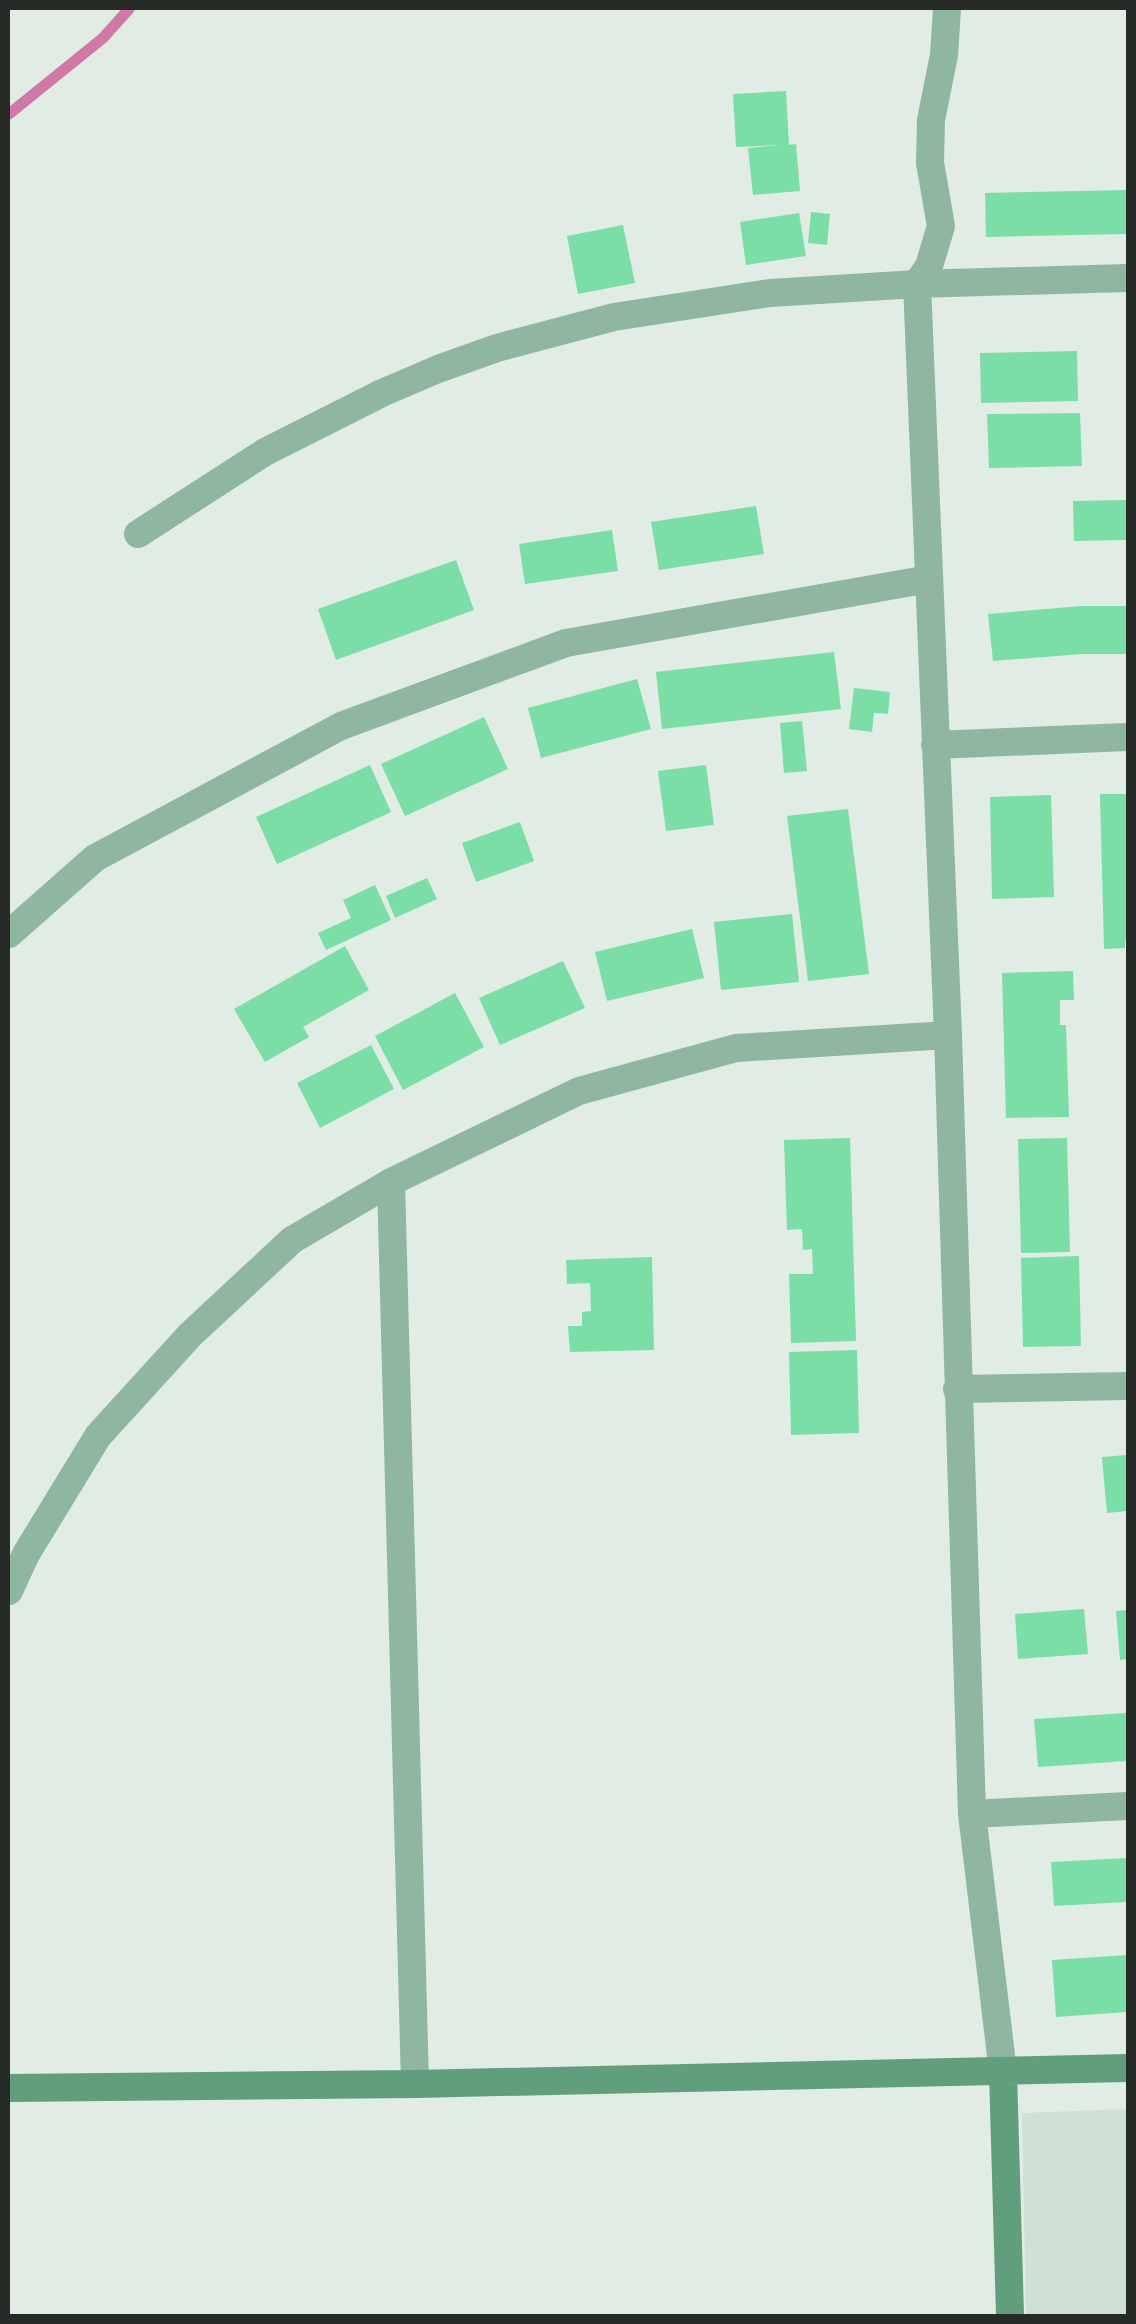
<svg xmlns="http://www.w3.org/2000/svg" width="1136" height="2324" viewBox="0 0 1136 2324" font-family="Commissioner,sans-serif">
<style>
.built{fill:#cfe1d5}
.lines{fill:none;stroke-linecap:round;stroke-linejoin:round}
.stream{stroke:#d079a9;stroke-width:11}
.building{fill:#7cdea7}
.street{stroke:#8fb79f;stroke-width:28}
.secondary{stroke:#619e7b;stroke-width:28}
</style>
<rect width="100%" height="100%" fill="#e0ece4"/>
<path class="built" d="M1127 2109V2315H1026L1022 2113Z"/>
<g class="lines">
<path class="stream" d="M9 114 103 38 129 9"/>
</g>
<path class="building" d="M786 91 789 145 796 144 800 191 753 195 748 148 780 145 736 147 733 94Z
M1127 190V234L986 237 985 193Z
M811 212 830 214 827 245 808 243Z
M799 213 806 256 746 265 740 222Z
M623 225 635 283 578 294 567 236Z
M1077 351 1078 401 981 403 980 353Z
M1080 413 1082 466 989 468 987 414Z
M1127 500V540L1074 541 1073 501Z
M756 506 764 554 659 570 651 522Z
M612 530 618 571 525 584 519 544Z
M456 560 474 610 336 660 318 609Z
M1081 606H1127V654H1082L993 661 988 614Z
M834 652 841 709 662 729 656 672Z
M637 679 651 729 541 758 528 708Z
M854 688 890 692 888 714 874 713 872 732 849 729Z
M484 717 508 769 405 816 381 764Z
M802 721 807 771 784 773 780 723Z
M370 765 391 812 277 864 256 817Z
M706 765 714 825 666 831 658 771Z
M1100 794H1127V940H1125V948L1104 949Z
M1051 795 1054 897 992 899 990 797Z
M848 809 869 974 808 981 787 816Z
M520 822 534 861 476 882 462 843Z
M427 878 437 899 395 918 386 896Z
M375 885 391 920 326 950 318 933 351 918 343 900Z
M792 914 799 982 721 990 714 922Z
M692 929 704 978 607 1001 595 952Z
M345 946 369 990 303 1027 309 1037 265 1062 234 1009Z
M563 961 585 1008 500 1045 479 998Z
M1073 971 1074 1000H1060V1025H1066L1069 1117 1006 1118 1002 973Z
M455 993 484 1047 403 1090 375 1036Z
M371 1045 394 1089 320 1128 297 1083Z
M850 1138 856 1341 791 1343 789 1274H813L812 1249 803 1250 802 1229 787 1230 784 1140Z
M1067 1138 1070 1252 1021 1253 1018 1139Z
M1079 1256 1081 1346 1023 1347 1021 1258Z
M652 1257 654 1350 570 1352 568 1326H582V1312L591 1311 590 1283 567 1284 566 1260Z
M857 1350 859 1433 791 1435 789 1352Z
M1127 1455V1511L1107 1513 1102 1457Z
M1084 1609 1088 1654 1018 1659 1015 1614Z
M1127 1610V1659L1120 1660 1116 1611Z
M1127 1713V1761L1038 1767 1034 1719Z
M1127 1858V1902L1054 1906 1051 1862Z
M1127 1955V2012L1056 2017 1052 1960Z"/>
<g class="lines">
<path class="street" d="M947 9 944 55 931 120 930 163 941 226 929 266 917 284 948 1035 972 1814 1003 2072
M138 534 265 452 382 393 438 369 497 348 614 317 770 293 917 284 1127 278
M935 745 1127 737
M9 934 95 858 341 726 566 643 929 579
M391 1182 415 2084
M957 1389 1127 1386
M9 1591 26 1554 98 1436 190 1335 292 1240 391 1182 579 1091 736 1048 948 1035
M972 1814 1127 1806"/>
<path class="secondary" d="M1003 2072 1010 2315
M9 2088 415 2084 1127 2068"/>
</g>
<rect width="1136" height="2324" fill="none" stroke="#272b28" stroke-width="20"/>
</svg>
